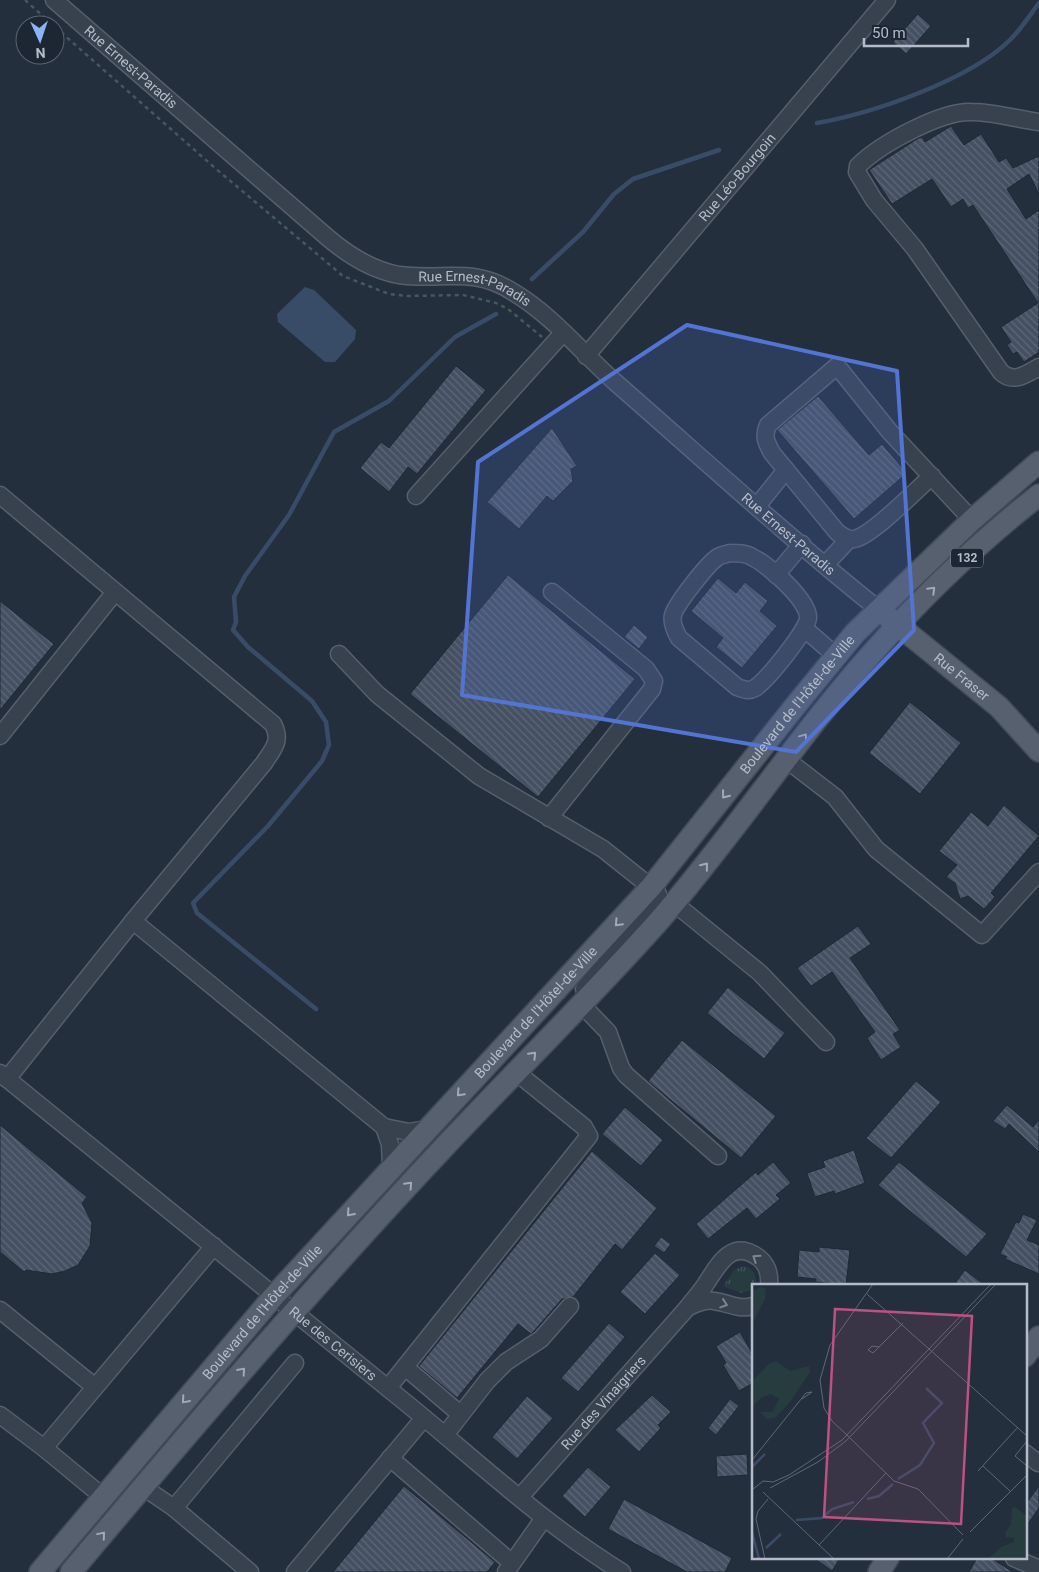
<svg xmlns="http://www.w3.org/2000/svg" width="1039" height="1572" viewBox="0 0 1039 1572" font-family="Roboto,sans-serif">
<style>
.grass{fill:url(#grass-tufts)}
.water{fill:#394c67}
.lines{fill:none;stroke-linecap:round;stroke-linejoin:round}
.stream{stroke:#394c67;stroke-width:4.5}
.building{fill:url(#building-back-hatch);stroke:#1f2835}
.minor-casing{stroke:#565f6c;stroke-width:19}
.major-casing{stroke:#414a57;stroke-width:24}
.path{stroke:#44595c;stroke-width:2.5;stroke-dasharray:4 4;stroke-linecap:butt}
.minor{stroke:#38414e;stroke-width:16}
.major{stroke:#56606e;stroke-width:21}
.oneway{stroke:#a1aab7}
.oneway2{stroke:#7c8592}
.marked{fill:#5274d3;fill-opacity:0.2;stroke:#5274d3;stroke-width:4;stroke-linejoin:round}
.labels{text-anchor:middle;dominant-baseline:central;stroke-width:5;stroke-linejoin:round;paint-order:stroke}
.shield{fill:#1d2633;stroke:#878f9c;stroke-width:1}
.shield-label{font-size:12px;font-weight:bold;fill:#b4bcc9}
.street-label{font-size:14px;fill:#b4bcc9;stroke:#1d2633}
.inset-river{fill:none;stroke:#394c67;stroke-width:2.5}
.inset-road{fill:none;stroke:#5e6776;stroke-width:1}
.view{fill:#bd5182;fill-opacity:0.15;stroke:#bd5182;stroke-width:2.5}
.inset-edge{fill:none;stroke:#b4bcc9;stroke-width:2.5}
</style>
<defs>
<pattern id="grass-tufts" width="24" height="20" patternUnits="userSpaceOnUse" patternTransform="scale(1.25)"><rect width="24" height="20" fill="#263c3f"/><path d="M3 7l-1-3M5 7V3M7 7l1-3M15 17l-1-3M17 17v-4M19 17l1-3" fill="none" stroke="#435659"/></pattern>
<pattern id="building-back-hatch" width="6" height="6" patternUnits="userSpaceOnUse" patternTransform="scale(1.25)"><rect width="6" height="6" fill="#455162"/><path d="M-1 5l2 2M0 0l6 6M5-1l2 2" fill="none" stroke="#5d6877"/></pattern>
</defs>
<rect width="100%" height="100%" fill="#242f3e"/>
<path class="grass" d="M744 1266C754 1269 757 1276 755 1285L753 1286 751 1290 741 1293 725 1287 724 1285 734 1270Z"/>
<path class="water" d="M305 287 314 290 356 330 355 339 335 362H325L278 322 277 314Z"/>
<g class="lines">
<path class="stream" d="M817 123C874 113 969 80 1010 40 1021 29 1030 15 1039 3
M532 279 583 232 614 194 633 179 719 150
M316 1009 197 913 193 903 268 826 322 761 329 745 326 722 312 701 248 647 233 630 236 622 234 597 245 576 289 515 334 432 389 401 455 337 496 314"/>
</g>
<path class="building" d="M918 14 931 26 906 54 893 42Z
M951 126 964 145 981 134 999 162 1006 158 1013 168 1039 156V194L1029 174 1007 189 1026 219 1039 210V352L1024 362 1017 352 1013 354 1007 345 1011 342 1001 327 1038 303 973 205 968 208 963 199 951 207 932 179 892 204 869 170 917 139 922 137 925 142Z
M456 366 486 390 417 474 408 467 389 492 360 468 381 442 389 448Z
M818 396 869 455 882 444 907 473 854 519 777 430Z
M552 428 577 466 571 469 573 481 553 501 547 496 519 529 487 502Z
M508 575 635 679 538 797 410 694Z
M718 578 736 593 745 582 768 601 760 611 777 626 742 668 716 647 723 638 691 611Z
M0 601 54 644 0 710Z
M634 625 648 637 639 649 624 637Z
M910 702 961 743 920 794 869 753Z
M1004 805 1039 836 991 893 995 897 984 909 968 896 960 899 955 883 946 877 957 865 939 851 971 812 988 826Z
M858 926 871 944 850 958 900 1030 893 1034 901 1047 881 1060 867 1038 875 1032 832 972 811 986 797 968Z
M728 987 785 1033 764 1059 707 1013Z
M682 1040 776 1116 741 1158 648 1081Z
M916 1081 941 1102 891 1158 866 1138Z
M1007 1105 1033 1127 1039 1120V1152L1009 1124 1005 1129 993 1121Z
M625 1107 663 1140 641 1166 602 1134Z
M0 1125 87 1197 82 1203 92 1223 90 1246 78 1265 65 1271 52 1274 26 1270 24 1272 0 1252Z
M854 1150 865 1183 835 1194 834 1191 815 1197 807 1173 825 1167 823 1161Z
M592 1151 657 1208 622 1250 615 1244 573 1297 562 1299 534 1331 531 1334 518 1324 457 1398 419 1366Z
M773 1162 791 1183 776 1195 780 1199 756 1219 747 1208 708 1239 696 1224 756 1172 758 1175Z
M899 1162 987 1234 966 1257 878 1185Z
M1023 1214 1037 1220 1027 1240 1039 1245V1274L1005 1259 1007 1257 1000 1254 1016 1222 1019 1223Z
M661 1237 671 1244 664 1253 654 1246Z
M819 1247 850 1250 846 1285 816 1282V1279L797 1277 799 1250 819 1252Z
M655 1253 680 1275 645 1314 620 1292Z
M965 1270 986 1286H953Z
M609 1323 625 1337 578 1392 561 1378Z
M740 1332 753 1355V1383L739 1391 723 1365 726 1363 716 1346Z
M652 1395 671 1412 658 1425 661 1428 639 1452 615 1430Z
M527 1396 553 1418 517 1459 492 1437Z
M730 1399 739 1406 716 1435 708 1428Z
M747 1454 748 1475 717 1477 716 1456Z
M588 1467 611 1487 585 1517 562 1496Z
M404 1486 495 1562 487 1572H333Z
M1039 1486V1508L1025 1528V1505Z
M624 1499 732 1558 725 1572H687L608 1529Z
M814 1558H840L832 1571Z
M977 1558H991L1013 1572H969Z"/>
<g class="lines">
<g class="minor-casing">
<g id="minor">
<path id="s1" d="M54 0 327 237C348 255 371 270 399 275 442 281 473 266 513 292 552 315 582 353 615 382 702 458 788 537 878 609"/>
<path d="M1039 122C1016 119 994 112 971 112 940 111 879 145 858 166L857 172 874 200 915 249 1001 372C1013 384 1027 374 1039 367"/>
<path id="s2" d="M586 356 887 0"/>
<path d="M932 476C916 490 872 536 854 539 847 540 842 536 837 532L772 453C766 442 763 436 768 425L837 366 890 432 972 520"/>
<path d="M0 495 273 724C282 741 273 749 264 763L133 921 7 1079"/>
<path d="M416 496 563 333"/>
<path d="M757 506 786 470"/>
<path d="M730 553C737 553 746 553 752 557 767 564 809 600 808 618 807 631 767 680 755 688 748 692 743 689 737 687L679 638C675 631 671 623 673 615 676 604 708 563 718 557 721 555 726 554 730 553Z"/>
<path d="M825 565 849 539"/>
<path d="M776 575 802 544"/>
<path d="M805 629 836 656"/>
<path d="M339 654 377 694 479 776 603 849 657 892 660 900 657 906 613 954 584 989"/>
<path d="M0 736 115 592"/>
<path d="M787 760 835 797 876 849 982 935 1039 872"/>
<path d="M549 818 652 689 654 681 646 669 552 592"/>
<path d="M674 903 760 973 826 1042"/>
<path d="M133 921 384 1127 409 1132 427 1129"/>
<path d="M581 1004 608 1032 621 1068 626 1075 718 1156"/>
<path id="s3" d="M0 1073C132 1180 264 1287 395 1394 470 1454 540 1522 622 1572"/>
<path d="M384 1127 390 1144 391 1168"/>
<path d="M753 1306C738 1310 729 1303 714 1301 705 1299 696 1304 688 1307 693 1300 700 1293 705 1285 718 1266 731 1237 759 1258 768 1265 770 1275 769 1286"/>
<path d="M0 1310 95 1387"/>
<path d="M405 1367 460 1414"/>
<path d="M388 1388 589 1136 584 1127 516 1072"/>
<path d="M0 1415 44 1448 214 1246"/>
<path d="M445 1435 487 1381 506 1362 541 1339 570 1306"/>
<path d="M44 1448 102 1496"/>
<path d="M1025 1453 1038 1463"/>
<path d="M390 1458 512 1563"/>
<path d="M143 1487 174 1508 250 1572"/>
<path id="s4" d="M520 1497 688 1307"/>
<path d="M174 1508 295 1363"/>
<path d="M1014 1558 1039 1569"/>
<path d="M295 1572 424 1418"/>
<path d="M506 1572 544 1518"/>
</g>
</g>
<g class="major-casing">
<g id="major">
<path id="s5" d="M888 617 999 707 1039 751"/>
<path d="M1025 1356 1039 1337"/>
<path id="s6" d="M40 1572 274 1296 651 887 796 705 855 633 972 520 1039 462"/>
<path d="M71 1572C193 1427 316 1283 446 1145 516 1071 589 999 657 923 734 835 797 737 875 650 925 594 980 541 1039 495"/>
<path d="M879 1572 888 1558"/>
</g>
</g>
<path class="path" d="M25 0 53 25
M55 27 215 168 343 276 389 294 407 296 463 295 496 303 508 309 542 337"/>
<use href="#minor" class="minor"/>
<use href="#major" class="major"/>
</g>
<defs><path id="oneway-chevron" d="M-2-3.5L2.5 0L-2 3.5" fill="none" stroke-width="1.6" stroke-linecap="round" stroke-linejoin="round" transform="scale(1.25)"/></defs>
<g class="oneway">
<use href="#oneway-chevron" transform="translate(932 590) rotate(-45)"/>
<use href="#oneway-chevron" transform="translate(804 737) rotate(-53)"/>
<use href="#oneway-chevron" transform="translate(725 795) rotate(128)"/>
<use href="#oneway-chevron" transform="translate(705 866) rotate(-51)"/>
<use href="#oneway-chevron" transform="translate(618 923) rotate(133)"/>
<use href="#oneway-chevron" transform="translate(533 1055) rotate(-46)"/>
<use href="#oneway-chevron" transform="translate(460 1093) rotate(133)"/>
<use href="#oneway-chevron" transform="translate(409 1185) rotate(-47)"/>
<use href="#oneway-chevron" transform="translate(350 1213) rotate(132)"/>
<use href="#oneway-chevron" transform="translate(242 1371) rotate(-49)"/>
<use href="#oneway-chevron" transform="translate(185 1400) rotate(131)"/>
<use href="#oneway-chevron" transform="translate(102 1535) rotate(-50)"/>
</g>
<g class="oneway2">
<use href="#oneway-chevron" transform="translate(756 1258) rotate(-146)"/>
<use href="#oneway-chevron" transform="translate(724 1304) rotate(18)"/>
</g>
<path class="marked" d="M687 325 897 371 914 630 796 752 462 695 478 462Z"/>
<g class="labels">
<rect class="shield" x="951" y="548.5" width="32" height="19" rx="4"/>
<g class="shield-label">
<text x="967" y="558">132</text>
</g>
<g class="street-label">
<text stroke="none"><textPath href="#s1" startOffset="102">Rue Ernest-Paradis</textPath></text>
<text stroke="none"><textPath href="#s2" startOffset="234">Rue Léo-Bourgoin</textPath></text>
<text stroke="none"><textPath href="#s1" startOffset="522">Rue Ernest-Paradis</textPath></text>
<text stroke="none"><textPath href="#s1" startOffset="928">Rue Ernest-Paradis</textPath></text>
<text stroke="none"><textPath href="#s5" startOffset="95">Rue Fraser</textPath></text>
<text stroke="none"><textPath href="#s6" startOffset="1152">Boulevard de l'Hôtel-de-Ville</textPath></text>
<text stroke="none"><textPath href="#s6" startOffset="748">Boulevard de l'Hôtel-de-Ville</textPath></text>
<text stroke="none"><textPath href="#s6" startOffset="342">Boulevard de l'Hôtel-de-Ville</textPath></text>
<text stroke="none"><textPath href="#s3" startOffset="429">Rue des Cerisiers</textPath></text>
<text stroke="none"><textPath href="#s4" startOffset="126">Rue des Vinaigriers</textPath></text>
</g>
</g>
<g transform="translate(752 1284)">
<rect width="275" height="275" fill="#242f3e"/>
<path d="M9 3 14 5 13 15 0 41V7ZM24 77 38 87 57 82 58 88 38 118 23 134 15 135 8 128H20L27 115 19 110 9 114 0 123V97L18 79ZM263 223 275 232V275H236L249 263 262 258V254L254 253 253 249 259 240 260 224Z" fill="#263c3f"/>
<path class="inset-river" d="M0 183 13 170M146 195 168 181 182 159 171 139 190 119 174 104M115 215 127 212 141 200M44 236 70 234 80 225 102 218M0 248 7 275M14 264 29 250"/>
<path class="inset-road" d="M115 10 275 152M120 62 127 63 121 69 116 66ZM127 63 151 39M97 153 142 197 166 205 211 251M97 153 80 137 72 124 68 96 78 61 121 0M275 157 263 172 275 182M0 176 54 109 60 108 50 115M231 182 259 208M226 187 266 143M18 204 66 178 94 157 244 0M0 206 11 197 21 198 37 191 90 156 239 0M11 208 82 275M218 248 275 191M67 261 134 189M13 275 4 235 6 227 16 215M195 275 211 255"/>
<path class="view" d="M83 25 220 32 209 240 72 233Z"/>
<rect width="275" height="275" class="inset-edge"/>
</g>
<g transform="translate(40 40) rotate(177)"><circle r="24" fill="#1d2633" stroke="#59626f"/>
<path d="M0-4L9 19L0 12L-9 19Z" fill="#8ab4f8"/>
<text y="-8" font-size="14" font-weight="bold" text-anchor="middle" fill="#b4bcc9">N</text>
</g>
<path d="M864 38v8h104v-8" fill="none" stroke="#b4bcc9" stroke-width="2.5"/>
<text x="872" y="38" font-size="15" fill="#b4bcc9" stroke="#1d2633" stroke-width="4" paint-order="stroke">50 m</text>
</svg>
